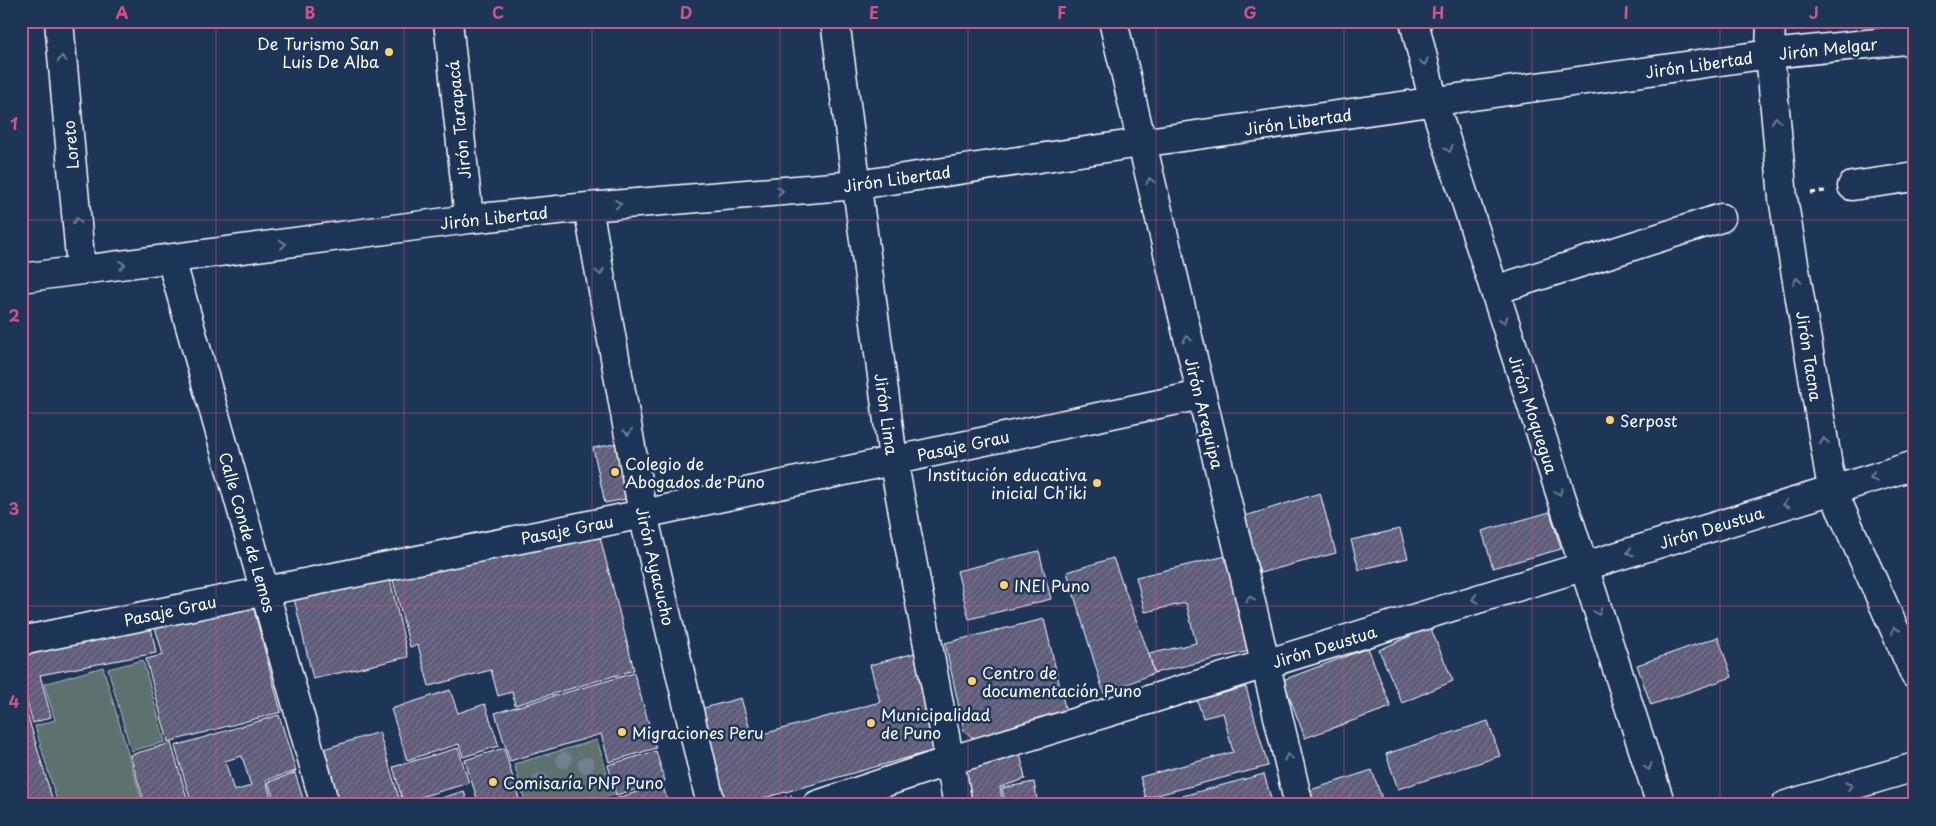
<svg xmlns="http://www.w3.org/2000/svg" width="1936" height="826" viewBox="0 0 1936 826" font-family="'Playpen Sans',sans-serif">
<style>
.green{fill:#5d726e;stroke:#aeb8b6}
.building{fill:url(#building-hatch);stroke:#fff;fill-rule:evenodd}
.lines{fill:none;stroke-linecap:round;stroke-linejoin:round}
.minor-casing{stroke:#fff;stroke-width:31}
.path{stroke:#fff;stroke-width:3;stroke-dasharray:5 4;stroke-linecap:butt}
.minor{stroke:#1d3557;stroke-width:28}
.tree{fill:#718190}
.oneway{stroke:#6c7c92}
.grid{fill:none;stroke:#d15284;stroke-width:1;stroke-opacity:0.55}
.poi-dot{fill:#ffd166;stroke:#1d3557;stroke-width:2}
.labels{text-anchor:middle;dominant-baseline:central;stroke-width:5;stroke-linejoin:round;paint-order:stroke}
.poi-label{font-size:16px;fill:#fff;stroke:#1d3557;text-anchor:start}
.street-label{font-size:16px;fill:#fff;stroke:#1d3557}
.neatline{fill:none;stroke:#d15284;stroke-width:2}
.grid-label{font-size:16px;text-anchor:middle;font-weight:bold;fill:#d15284}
</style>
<defs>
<pattern id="building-hatch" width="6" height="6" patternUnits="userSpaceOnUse" patternTransform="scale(1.25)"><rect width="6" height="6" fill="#5e5b79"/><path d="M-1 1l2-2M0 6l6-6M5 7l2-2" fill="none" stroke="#76748d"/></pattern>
</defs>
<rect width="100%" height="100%" fill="#1d3557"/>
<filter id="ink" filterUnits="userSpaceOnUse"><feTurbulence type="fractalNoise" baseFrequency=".02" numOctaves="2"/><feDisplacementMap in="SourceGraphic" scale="10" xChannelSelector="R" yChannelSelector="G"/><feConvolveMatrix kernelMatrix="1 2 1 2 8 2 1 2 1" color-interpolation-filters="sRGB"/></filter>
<g filter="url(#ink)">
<path class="green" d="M143 660 165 742 131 751 108 669Z
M103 667 143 805H58L35 726 55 720 44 684Z
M597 740 614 795 580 805H526L514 764Z"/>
<path class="building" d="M625 442 636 497 605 503 593 448Z
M1320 493 1336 553 1260 573 1242 517Z
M1550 512 1561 549 1493 568 1482 531Z
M1400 529 1408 558 1359 570 1351 540Z
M599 533 634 670 515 705 512 692 498 696 491 670 429 686 418 645 410 647 392 576Z
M1039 551 1051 599 969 619 957 571Z
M1226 556 1249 651 1154 673 1149 654 1196 643 1186 603 1145 612 1136 577Z
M1113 558 1149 654 1154 673 1104 694 1067 572Z
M389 575 408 657 313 679 294 598Z
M252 602 281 712 168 742 146 659 163 655 155 627Z
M149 617 156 653 40 675 51 717 33 723 21 681V645Z
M1044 619 1066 712 976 741 964 730 945 643Z
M1430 627 1453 681 1402 703 1379 650Z
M1718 637 1732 677 1651 705 1637 665Z
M1368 648 1391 707 1305 738 1283 680Z
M919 652 946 747 739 805H724L700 709 741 698 752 737 880 702 870 665Z
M634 673 656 748 609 762 601 734 510 761 495 713Z
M1246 687 1268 766 1146 798 1140 777 1233 752 1223 713 1203 718 1197 700Z
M450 690 458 713 485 704 499 746 463 757 459 744 407 760 391 709Z
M21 693 54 805H21Z
M279 715 296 771 266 780 273 805H192L175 746ZM242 756 251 786 234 791 225 761Z
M1488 721 1500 756 1398 789 1386 754Z
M379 732 401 805H333L317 751Z
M171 743 189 805H145L130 755Z
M1019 747 1025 779 1000 787 1003 805H969L963 764Z
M458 748 469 783 403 802 393 767Z
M504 748 521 805H479L465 760Z
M656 751 665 781 616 795 608 765Z
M1372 770 1384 805H1302L1298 794Z
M295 773 305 805H276L268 782Z
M1264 774 1273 805H1220L1218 798 1195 805H1184L1182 796Z
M1034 782 1038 805H1005L1002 788Z
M662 784 669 805H596Z
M464 791 468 805H419Z"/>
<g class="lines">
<g class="minor-casing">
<path id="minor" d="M59 21 81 269
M448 21 469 219
M835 21 893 459 958 805
M1113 21 1299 805
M1414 21 1434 103 1661 805
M1771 21 1770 54 1783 198 1832 489 1915 675
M1852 186 1915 177
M588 207 643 514 711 805
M171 259 325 805
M21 278 469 219 588 207 857 185 1140 143 1770 54 1915 39
M1495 290 1721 218
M21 641 643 514 1201 395
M817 805 949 761 1915 465
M1786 805 1915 767"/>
</g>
<path class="path" d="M1811 193 1825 191
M765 805 792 796"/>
<use href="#minor" class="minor"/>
</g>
<g class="tree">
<circle cx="564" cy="760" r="8"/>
<circle cx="586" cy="765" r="8"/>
<circle cx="541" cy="781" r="8"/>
</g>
<defs><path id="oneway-chevron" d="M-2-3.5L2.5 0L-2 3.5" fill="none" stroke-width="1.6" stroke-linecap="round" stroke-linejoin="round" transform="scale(1.25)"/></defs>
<g class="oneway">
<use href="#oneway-chevron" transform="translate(62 59) rotate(-95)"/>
<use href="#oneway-chevron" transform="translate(1424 62) rotate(76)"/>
<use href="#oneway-chevron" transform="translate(1776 120) rotate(-95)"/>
<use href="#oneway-chevron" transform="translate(1449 149) rotate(72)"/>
<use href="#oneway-chevron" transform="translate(1150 181) rotate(-103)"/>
<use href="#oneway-chevron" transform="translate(780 191) rotate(-5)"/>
<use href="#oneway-chevron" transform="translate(618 204) rotate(-5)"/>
<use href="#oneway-chevron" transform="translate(77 221) rotate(-95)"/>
<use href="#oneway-chevron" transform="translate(283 244) rotate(-8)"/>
<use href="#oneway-chevron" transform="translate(122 265) rotate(-6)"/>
<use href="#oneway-chevron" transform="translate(600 272) rotate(80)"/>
<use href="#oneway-chevron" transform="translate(1797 281) rotate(-99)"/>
<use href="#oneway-chevron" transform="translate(1504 320) rotate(72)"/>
<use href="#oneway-chevron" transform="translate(1187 339) rotate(-103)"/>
<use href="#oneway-chevron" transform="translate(628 432) rotate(80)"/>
<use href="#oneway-chevron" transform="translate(1824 441) rotate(-99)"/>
<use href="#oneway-chevron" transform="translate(1873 477) rotate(164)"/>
<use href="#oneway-chevron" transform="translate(1559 492) rotate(72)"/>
<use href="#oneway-chevron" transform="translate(1786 504) rotate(163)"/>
<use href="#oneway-chevron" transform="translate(1630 552) rotate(163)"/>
<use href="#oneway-chevron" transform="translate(1250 599) rotate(-104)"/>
<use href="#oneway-chevron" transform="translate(1475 599) rotate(163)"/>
<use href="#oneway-chevron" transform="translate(1598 612) rotate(72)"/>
<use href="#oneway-chevron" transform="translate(1895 630) rotate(-114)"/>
<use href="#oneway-chevron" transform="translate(1288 757) rotate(-103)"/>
<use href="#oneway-chevron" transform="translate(1648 767) rotate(72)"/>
<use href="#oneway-chevron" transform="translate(1849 786) rotate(-16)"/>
</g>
</g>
<path class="grid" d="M216 21V805M404 21V805M592 21V805M780 21V805M968 21V805M1156 21V805M1344 21V805M1532 21V805M1720 21V805M21 220H1915M21 413H1915M21 606H1915"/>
<g class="poi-dot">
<circle cx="389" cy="52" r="5"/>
<circle cx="1610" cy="420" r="5"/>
<circle cx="615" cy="472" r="5"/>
<circle cx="1097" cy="483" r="5"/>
<circle cx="1004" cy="585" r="5"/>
<circle cx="972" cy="681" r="5"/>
<circle cx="871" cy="723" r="5"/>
<circle cx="622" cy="732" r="5"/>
<circle cx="493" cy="782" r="5"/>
</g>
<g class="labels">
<g class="poi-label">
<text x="379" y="43" text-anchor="end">De Turismo San<tspan x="379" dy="18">Luis De Alba</tspan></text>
<text x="1620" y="420">Serpost</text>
<text x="625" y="463">Colegio de<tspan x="625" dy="18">Abogados de Puno</tspan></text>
<text x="1087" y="474" text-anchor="end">Institución educativa<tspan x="1087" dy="18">inicial Ch'iki</tspan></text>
<text x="1014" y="585">INEI Puno</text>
<text x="982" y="672">Centro de<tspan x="982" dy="18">documentación Puno</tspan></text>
<text x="881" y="714">Municipalidad<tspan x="881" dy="18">de Puno</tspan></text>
<text x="632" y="732">Migraciones Peru</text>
<text x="503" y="782">Comisaría PNP Puno</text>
</g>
<g class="street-label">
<text transform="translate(1828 48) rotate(-6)">Jirón Melgar</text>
<text transform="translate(1699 64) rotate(-8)">Jirón Libertad</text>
<text transform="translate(458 120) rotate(-96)">Jirón Tarapacá</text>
<text transform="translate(1298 121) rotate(-8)">Jirón Libertad</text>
<text transform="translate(70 145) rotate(-95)">Loreto</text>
<text transform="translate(897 178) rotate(-8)">Jirón Libertad</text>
<text transform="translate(494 217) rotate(-6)">Jirón Libertad</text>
<text transform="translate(1810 356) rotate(81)">Jirón Tacna</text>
<text transform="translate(1205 413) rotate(76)">Jirón Arequipa</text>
<text transform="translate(887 414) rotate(82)">Jirón Lima</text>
<text transform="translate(1534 414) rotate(72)">Jirón Moquegua</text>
<text transform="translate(963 445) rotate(-12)">Pasaje Grau</text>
<text transform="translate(1711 527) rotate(-17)">Jirón Deustua</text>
<text transform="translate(567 529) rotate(-11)">Pasaje Grau</text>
<text transform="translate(248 532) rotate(74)">Calle Conde de Lemos</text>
<text transform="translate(656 566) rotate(77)">Jirón Ayacucho</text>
<text transform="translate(170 610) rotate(-12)">Pasaje Grau</text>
<text transform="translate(1324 646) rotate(-17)">Jirón Deustua</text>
</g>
</g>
<rect width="1936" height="826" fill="none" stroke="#1d3557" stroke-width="55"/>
<rect x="28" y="28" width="1880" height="770" class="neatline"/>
<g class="grid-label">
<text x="122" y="19">A</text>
<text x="310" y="19">B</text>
<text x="498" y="19">C</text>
<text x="686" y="19">D</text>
<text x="874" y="19">E</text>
<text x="1062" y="19">F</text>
<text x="1250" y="19">G</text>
<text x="1438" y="19">H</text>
<text x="1626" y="19">I</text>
<text x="1814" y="19">J</text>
<text x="14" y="130">1</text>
<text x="14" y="322">2</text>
<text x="14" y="515">3</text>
<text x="14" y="708">4</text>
</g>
</svg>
